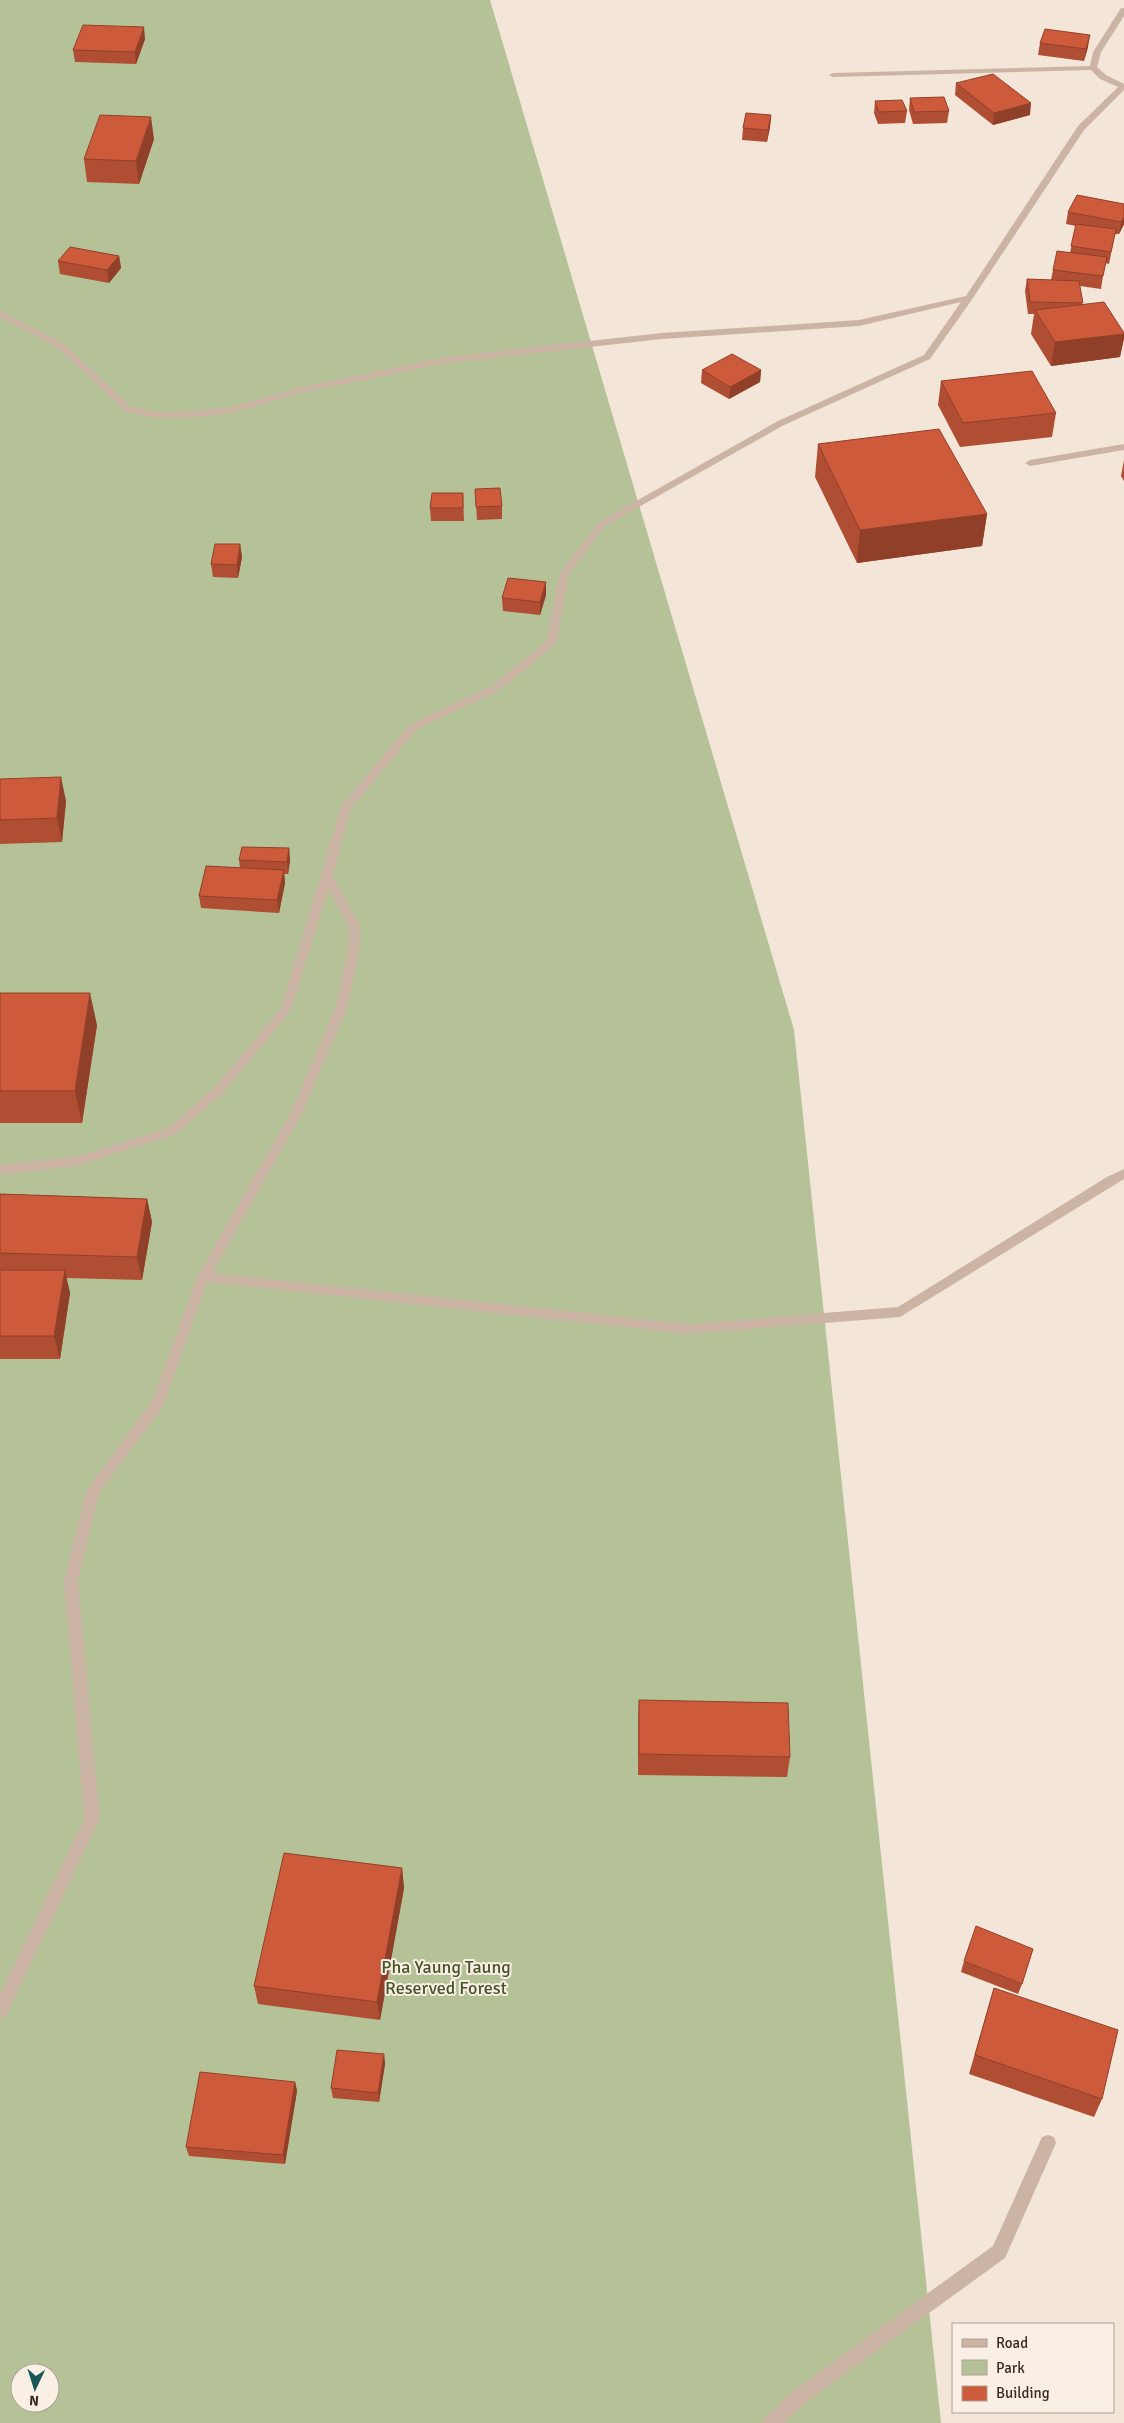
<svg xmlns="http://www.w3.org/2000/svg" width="1124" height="2423" viewBox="0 0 1124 2423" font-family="Signika,sans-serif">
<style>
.green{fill:#b5c297;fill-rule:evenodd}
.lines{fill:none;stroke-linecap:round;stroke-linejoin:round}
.minor{fill:#cbb4a3;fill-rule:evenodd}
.wall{fill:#b04e33}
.shaded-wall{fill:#904029}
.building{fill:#cd5b3b;stroke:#904029}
.labels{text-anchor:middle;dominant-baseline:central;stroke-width:4;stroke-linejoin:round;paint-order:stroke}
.near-park-label{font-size:18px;fill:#465528;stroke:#faefe4}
</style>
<rect width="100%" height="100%" fill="#f3e5d8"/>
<path class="green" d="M0 0H490L794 1030 941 2423H0ZM20 2373H50V2403H20Z"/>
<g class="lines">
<path class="minor" d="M1121 8H1124V16L1101 52 1097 67 1106 75 1124 84V90L1084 130 973 298 930 359 784 425 605 526 569 574 556 644 498 691 417 729 350 810 333 876 361 928 360 948 348 1006 302 1114 212 1273 689 1324 898 1307 1107 1177 1124 1169V1179L900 1317 689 1334 207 1282 163 1407 99 1493 78 1581 100 1819 6 2016 0 2019V1994L84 1819 64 1581 86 1491 152 1401 197 1277 290 1114 336 1006 348 948 349 928 329 889 290 1012 223 1093 176 1134 78 1166 0 1175V1165L78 1156 168 1128 215 1087 281 1008 341 806 409 725 490 687 547 641 559 574 599 522 778 421 924 355 961 302 859 326 662 339 446 363 300 393 232 413 198 417 157 418 125 411 57 347 0 317V311L63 343 131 407 157 412 198 411 231 407 298 388 446 357 662 333 859 320 966 296 1078 126 1118 87 1100 79 1091 70 833 77 829 75 833 73 1090 66 1093 52Z
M1124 444V450L1030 466 1025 463 1030 460Z
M1048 2135 1054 2137 1056 2143 1005 2258 805 2403 784 2423H762L765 2417 793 2391 993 2246 1042 2137Z"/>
</g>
<path class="wall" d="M145 39 136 64 75 62 73 50Z
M1040 43 1088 47 1084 61 1038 55Z
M956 83 1030 115 993 125 955 95Z
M910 98 949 111 947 123 913 124 909 110Z
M875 101 907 111 905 123 878 124 874 113Z
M771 115 770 127 767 142 742 140 743 128Z
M154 139 139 184 87 182 84 159Z
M1124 204V224L1119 234H1115L1109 264 1105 263 1101 289 1080 286 1082 304 1124 333V338L1120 357 1051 366 1031 334 1034 314H1028L1025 291 1027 279 1051 280 1053 270 1070 253 1076 226 1066 224 1068 212Z
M119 256 121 268 109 283 60 274 58 261Z
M702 370H761L760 382 729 399 701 383Z
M941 381 1056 413 1052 437 960 447 938 405Z
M818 444 987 514 982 546 857 563 815 477Z
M1124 460V481L1121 476Z
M475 489 502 506V519L477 520Z
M463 493 464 521H431L430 508Z
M240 544 242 557 238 578 213 577 211 564Z
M546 582V595L540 615 503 611 502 598Z
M0 779 66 801 62 842 0 844Z
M289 848 290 861 288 874H284L285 883 279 913 201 908 199 896 240 868 239 860Z
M0 993 97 1025 82 1123H0Z
M0 1194 147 1199 152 1222 142 1280 66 1278 70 1293 60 1359H0Z
M639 1700 790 1757 787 1777 638 1775V1721Z
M402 1868 404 1888 380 2020 258 2004 254 1986Z
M964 1961 1022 1984 1018 1994 961 1972Z
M994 1988 1102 2099 1094 2117 969 2074Z
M384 2054 385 2064 379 2102 333 2098 331 2088Z
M295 2082 297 2091 285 2164 189 2156 186 2147Z"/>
<path class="shaded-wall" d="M144 27 145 39 136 64 135 52Z
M1090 35 1088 47 1084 61 1086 49Z
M1031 103 1030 115 993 125 994 113Z
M771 115 770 127 767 142 768 130Z
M151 117 154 139 139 184 136 161Z
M1124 217V224L1119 234 1121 222Z
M119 256 121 268 109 283 107 270Z
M1124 334V338L1120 357 1051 366 1055 342Z
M761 370 760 382 729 399 730 387Z
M987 514 982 546 857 563 860 530Z
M240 544 242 557 238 578 237 565Z
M546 582V595L540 615V602Z
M61 777 66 801 62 842 57 818Z
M289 848 290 861 288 874 287 862Z
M284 870 285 883 279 913 277 900Z
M90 993 97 1025 82 1123 75 1091Z
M147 1199 152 1222 142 1280 137 1257Z
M65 1270 70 1293 60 1359 54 1336Z
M402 1868 404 1888 380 2020 377 2002Z
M384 2054 385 2064 379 2102 378 2093Z
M295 2082 297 2091 285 2164 283 2155Z"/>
<path class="building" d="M83 25 144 27 135 52 73 50Z
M1045 29 1090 35 1086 49 1040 43Z
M993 74 1031 103 994 113 956 83Z
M944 97 949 111 914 112 910 98Z
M902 100 907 111 879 112 875 101Z
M746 113 771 115 768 130 743 128Z
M100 115 151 117 136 161 84 159Z
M1077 195 1124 204V217L1121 222 1068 212Z
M1076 224 1116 229 1111 252 1071 246Z
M70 247 119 256 107 270 58 261Z
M1057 251 1107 257 1103 276 1053 270Z
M1027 279 1079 281 1083 303 1030 302Z
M1104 302 1124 333V334L1055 342 1035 310Z
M732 354 761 370 730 387 702 370Z
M1032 371 1056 413 963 423 941 381Z
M939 429 987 514 860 530 818 444Z
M500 488 502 506 476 507 475 489Z
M432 493H463V508H430Z
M215 544H240L237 565 211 564Z
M508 578 546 582 540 602 502 598Z
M61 777 57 818 0 820V779Z
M242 847 289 848 287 862 239 860Z
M206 866 284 870 277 900 199 896Z
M0 993H90L75 1091H0Z
M0 1194 147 1199 137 1257 0 1253Z
M0 1270H65L54 1336H0Z
M639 1700 788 1703 790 1757 639 1754Z
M284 1853 402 1868 377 2002 254 1986Z
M976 1926 1033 1949 1022 1984 964 1961Z
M994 1988 1118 2030 1102 2099 975 2055Z
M337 2050 384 2054 378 2093 331 2088Z
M200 2072 295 2082 283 2155 186 2147Z"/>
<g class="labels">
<g class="near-park-label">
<text x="446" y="1967">Pha Yaung Taung<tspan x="446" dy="21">Reserved Forest</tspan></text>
</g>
</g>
<rect x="952" y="2323" width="162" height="90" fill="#faefe4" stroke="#aca098"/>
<rect x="962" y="2339" width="25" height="8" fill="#cbb4a3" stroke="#aca098"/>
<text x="996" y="2348" font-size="15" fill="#362a26">Road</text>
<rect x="962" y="2360" width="25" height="15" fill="#b5c297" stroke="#aca098"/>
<text x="996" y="2373" font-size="15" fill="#362a26">Park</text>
<rect x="962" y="2386" width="25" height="15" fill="#cd5b3b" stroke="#aca098"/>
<text x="996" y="2398" font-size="15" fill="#362a26">Building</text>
<g transform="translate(35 2388) rotate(184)"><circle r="24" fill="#faefe4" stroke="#aca098"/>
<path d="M0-4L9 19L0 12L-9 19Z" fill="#195759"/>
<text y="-8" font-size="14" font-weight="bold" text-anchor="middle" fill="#362a26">N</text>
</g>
</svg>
